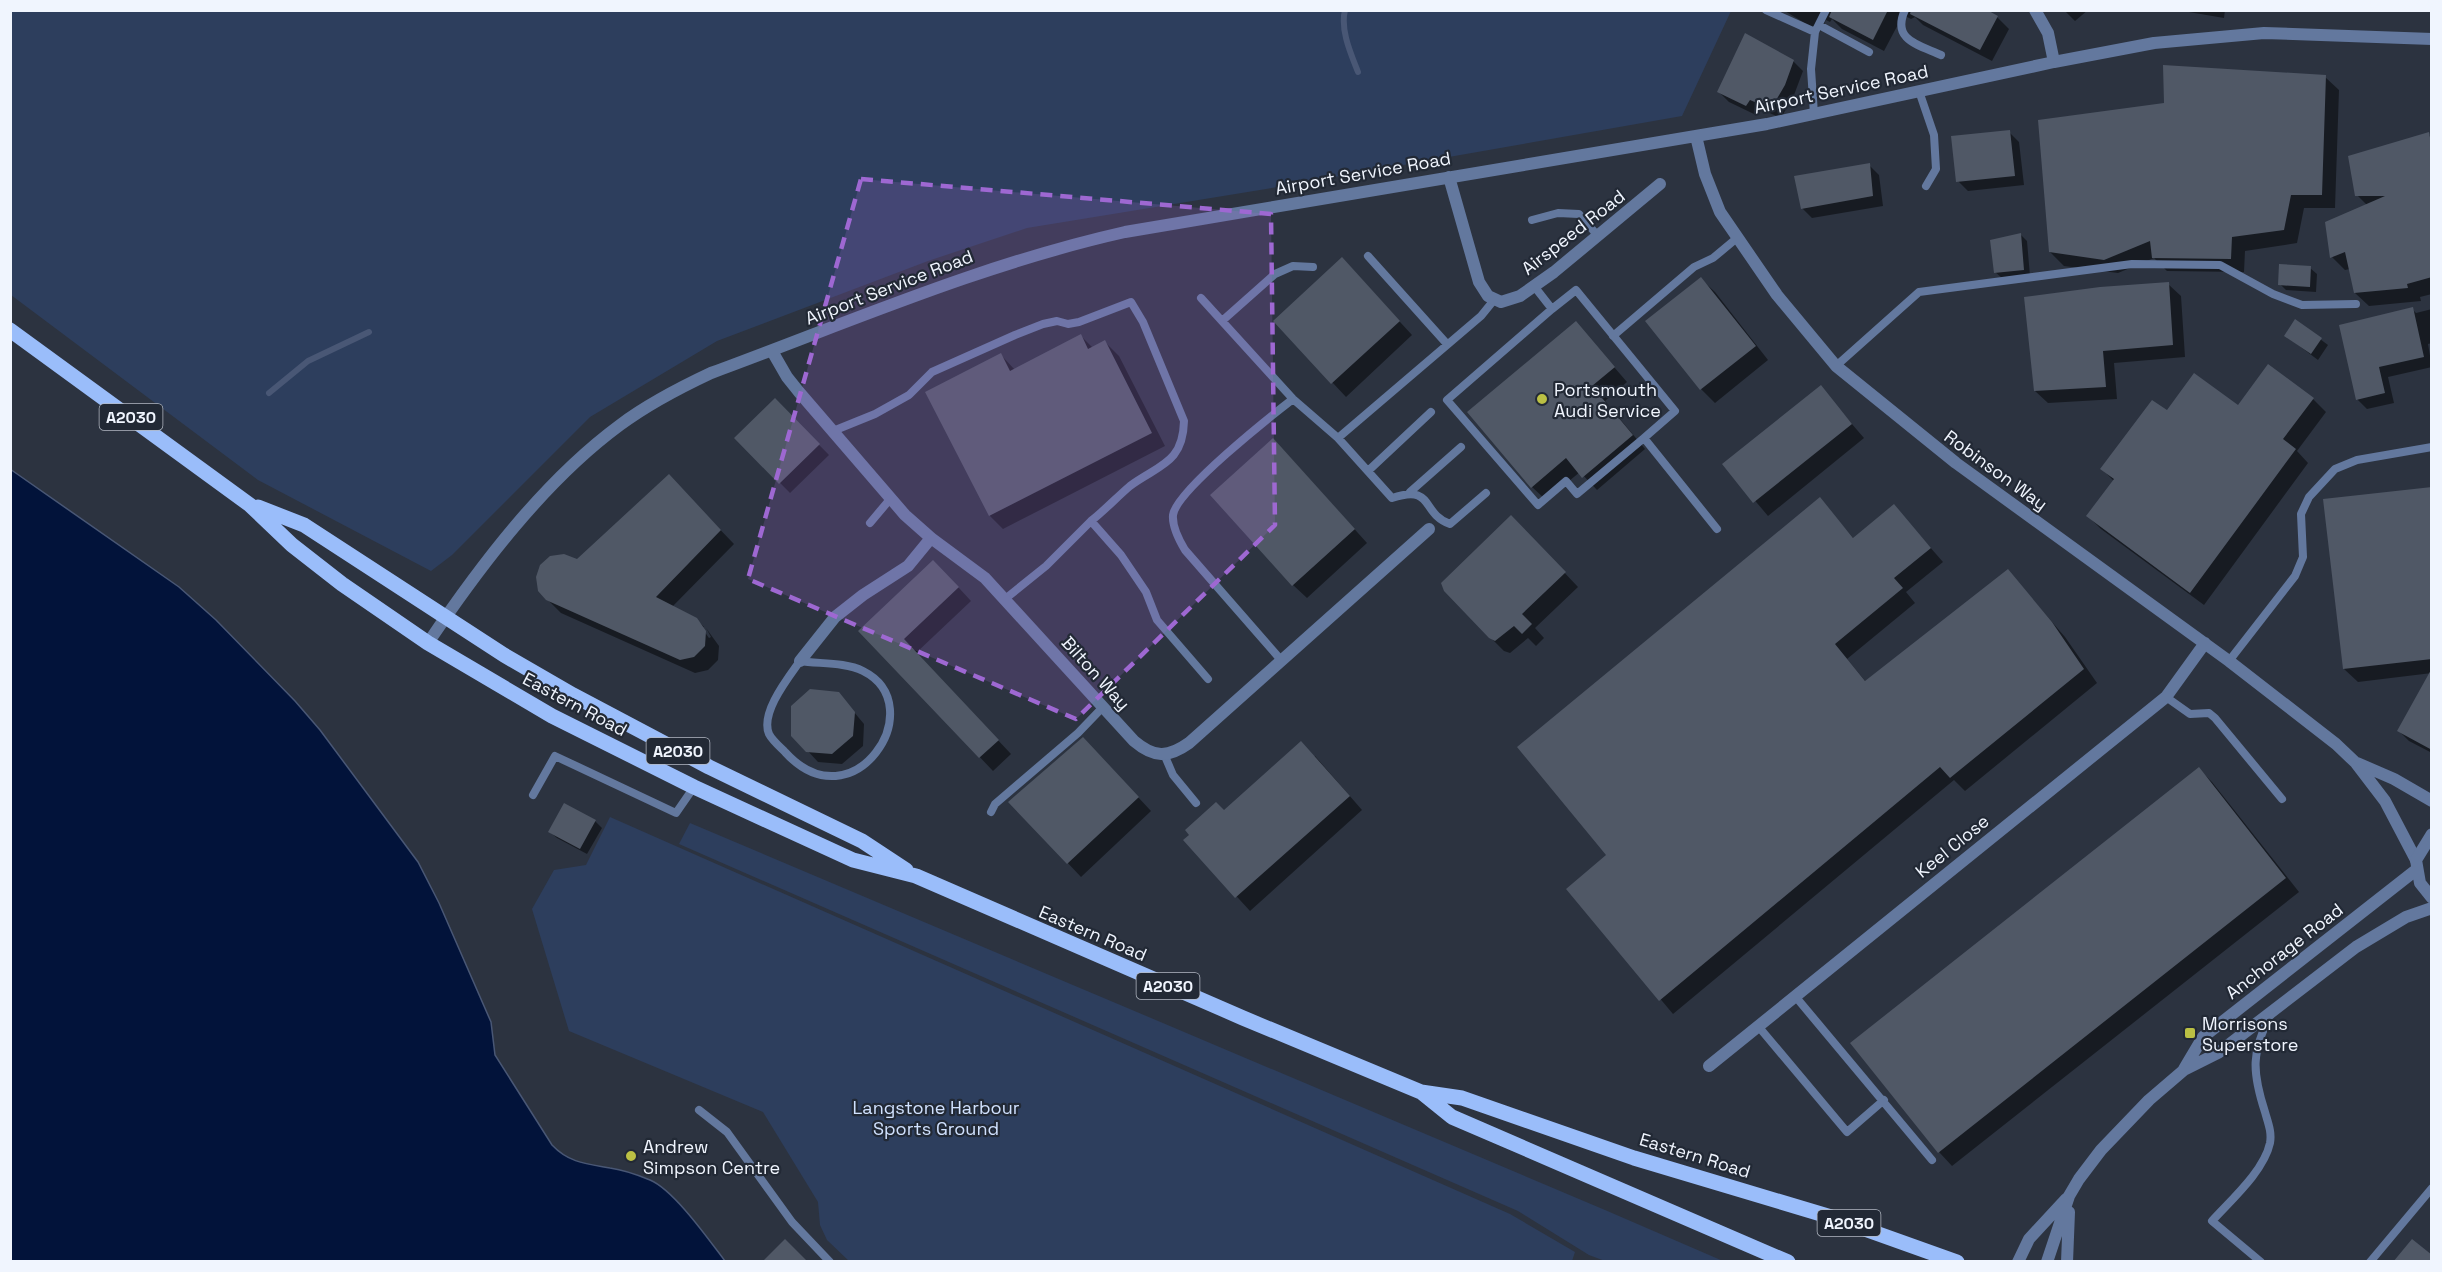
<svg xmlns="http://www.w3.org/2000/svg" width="2442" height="1272" viewBox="0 0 2442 1272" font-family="'Space Grotesk',sans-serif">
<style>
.green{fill:#2d3e5d}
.water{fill:#02133a;stroke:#495775;stroke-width:1.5}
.shadow{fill:#0007}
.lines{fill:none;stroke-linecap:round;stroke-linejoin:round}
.stream{stroke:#495775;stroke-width:6}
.building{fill:#505866}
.service{stroke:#63789e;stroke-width:8}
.minor{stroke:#63789e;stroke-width:12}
.tertiary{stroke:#63789e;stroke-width:12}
.primary{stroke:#9abdfa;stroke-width:15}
.marked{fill:#9e68d2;fill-opacity:0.2;stroke:#9e68d2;stroke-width:4.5;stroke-dasharray:12 8;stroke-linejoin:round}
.poi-dot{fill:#bbc044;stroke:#222935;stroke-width:2}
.labels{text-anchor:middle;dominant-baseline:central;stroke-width:4.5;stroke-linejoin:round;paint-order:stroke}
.shield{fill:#222935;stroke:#b2b8c2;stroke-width:1.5}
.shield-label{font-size:16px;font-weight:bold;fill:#f0f5fe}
.street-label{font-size:18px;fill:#f0f5fe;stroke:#222935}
.poi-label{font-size:18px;fill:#f0f5fe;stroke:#222935;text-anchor:start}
.park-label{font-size:18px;fill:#d0e1fe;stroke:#222935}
</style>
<rect width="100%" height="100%" fill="#2c3340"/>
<path class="green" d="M10 11 11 10 1731 11 1682 116 1266 189 1027 228 928 261 717 341 590 417 452 555 431 571 258 480 11 295Z
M610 817 1510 1214 1575 1252 1572 1261H849L827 1240 820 1225 818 1202 763 1112 569 1031 532 909 554 870 586 865Z
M690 823 1605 1210 1723 1261H1605L1589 1255 1518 1211 679 844Z"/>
<path class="water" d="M10 469 179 587 216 620 295 701 320 730 418 862 439 903 491 1022 495 1055 552 1145C569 1163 587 1164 610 1168 624 1170 638 1175 650 1180 674 1190 709 1240 725 1261H11Z"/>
<path class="shadow" d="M1783 10H1984L1997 17 2009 29 1992 61 1923 25 1915 17 1911 19 1903 15 1884 51 1842 29 1832 19 1830 22 1826 20 1820 32Z
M2064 10H2088L2075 21Z
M2177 10H2225L2224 18Z
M1793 61 1803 71 1794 95 1781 118 1760 109 1756 115 1729 102 1719 92Z
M2325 77 2339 90 2335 208H2304L2297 243 2245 251 2244 272 2167 271 2154 258 2118 273 2064 266 2050 252Z
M2009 132 2019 142 2024 185 1968 191 1958 181Z
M2428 134 2432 137V294L2420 297 2421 301 2369 306 2355 293 2350 269 2345 270 2332 257 2367 205 2357 195Z
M1869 165 1879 175 1883 206 1812 218 1802 208Z
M2020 234 2027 241 2030 276 2002 278 1995 272Z
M2310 268 2317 274 2316 292 2286 290 2280 284Z
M1355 273 1412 335 1346 397 1275 321Z
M1701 279 1715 292 1768 360 1715 403 1701 389 1647 322Z
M2168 284 2181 296 2185 357 2114 363 2117 399 2048 403 2035 391Z
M2412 309 2416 313 2432 309V343L2428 344 2432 367 2388 377 2394 403 2367 409 2357 399Z
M2296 321 2328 345 2318 360 2286 336Z
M1576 323 1627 382 1605 401 1645 449 1597 490 1580 472 1546 500 1532 487Z
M1081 336 1093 348 1105 342 1119 356 1165 446 1003 529 990 516 1001 355 1015 370Z
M1820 387 1864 438 1768 516 1724 464Z
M2313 399 2326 412 2297 451 2308 463 2204 605 2101 529 2088 516 2114 481 2102 469 2167 412Z
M775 400 829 455 790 493 736 438Z
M1286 453 1367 543 1307 598 1293 585Z
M2432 489V673L2358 682 2344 669Z
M682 490 734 544 672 607 696 619 704 627H701L709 638 711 637 706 628 719 646 718 660 708 670 695 673 561 613 547 599 577 561Z
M1820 499 1854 539 1894 506 1943 562 1906 592 1915 603 1847 659 1866 682 2008 571 2065 637 2097 683 1965 791 1954 780 1673 1014 1568 889 1608 856Z
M1525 531 1578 587 1535 628 1544 638 1536 646 1528 638 1510 653 1504 651 1490 637Z
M947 575 971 601 916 653 1011 754 993 771 860 631Z
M2432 681V753L2409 741 2399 731Z
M838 693 864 724 863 746 842 764 818 762 793 735Z
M1096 752 1151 811 1081 877 1010 802Z
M1315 756 1362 810 1250 911 1185 840 1224 812Z
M2199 769 2212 782 2299 892 1952 1166 1939 1152Z
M595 821 602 828 587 854 557 838 550 832Z"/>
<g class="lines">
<path class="stream" d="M1345 10C1340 30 1351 54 1358 72
M269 393 308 361 369 332"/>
</g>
<path class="building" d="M1832 10H1888L1873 40 1829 17Z
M1911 10H1987L1998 16 1980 50 1910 14Z
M1745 33 1794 60 1785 85 1771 109 1750 100 1746 106 1717 92Z
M2163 65 2326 75 2322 195H2291L2284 230 2232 237 2231 259 2152 258 2150 241 2104 260 2049 252 2038 120 2164 103Z
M2010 130 2015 176 1956 182 1951 136Z
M2429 132 2432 148V277L2407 284 2408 288 2354 293 2345 252 2330 258 2325 222 2385 196H2355L2348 156Z
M1870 163 1873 196 1801 209 1794 176Z
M2021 233 2024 270 1994 273 1990 240Z
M1342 257 1400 321 1331 384 1273 321Z
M2279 264 2311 266 2310 287 2278 285Z
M1701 277 1756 346 1700 390 1645 321Z
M2169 282 2173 345 2103 351 2106 387 2034 391 2024 297 2100 287Z
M2413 307 2424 357 2379 367 2385 393 2356 400 2339 325Z
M2295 319 2322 338 2311 354 2284 336Z
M1576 321 1615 367 1592 386 1633 435 1582 478 1566 458 1531 488 1467 412Z
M1081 334 1088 349 1105 340 1152 433 989 516 925 392 1001 353 1010 371Z
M2268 364 2314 398 2283 439 2296 449 2190 593 2086 516 2114 479 2100 469 2152 400 2167 410 2194 373 2238 405Z
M1821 385 1852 424 1753 503 1722 464Z
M775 398 820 444 779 484 734 438Z
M1273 438 1355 529 1292 586 1210 495Z
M669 474 721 530 656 597 697 618 706 631 705 646 694 657 680 660 546 600 538 591 536 577 540 565 550 556 564 554 577 559Z
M2432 487V659L2343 669 2323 499Z
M1820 497 1853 538 1894 504 1931 548 1894 578 1903 588 1835 644 1865 681 2008 569 2052 622 2084 669 1950 778 1940 767 1659 1001 1566 889 1606 855 1517 747Z
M1511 515 1566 572 1522 614 1532 624 1522 634 1514 626 1495 641 1489 638 1444 591 1441 583Z
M933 560 959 587 904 639 999 740 979 758 858 631Z
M2432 668V750L2397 731Z
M810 689 839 692 855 712 853 736 832 754 806 752 791 736V706Z
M1083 737 1139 797 1067 864 1008 802Z
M1301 741 1350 796 1235 898 1183 840 1189 835 1185 830 1216 802 1224 810Z
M2199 767 2286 878 1938 1153 1850 1043Z
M564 803 596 820 580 849 548 832Z
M785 1239 808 1262H762Z
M2412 1239 2432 1255V1262H2393Z"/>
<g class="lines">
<path class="service" d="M1766 10 1815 32
M1905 10C1891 40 1919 45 1941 55
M1819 25 1869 52
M1919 91 1934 135 1936 169 1926 186
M1814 114 1811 69 1815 32 1826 10
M1532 220 1558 213 1579 214 1598 236
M1368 256 1447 344
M1534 286 1552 309 1576 290 1675 411 1644 438 1717 529
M1201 298 1293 399 1338 438
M1552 309 1447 400 1538 505 1566 481 1577 494 1644 438
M1222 321 1275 274 1293 266 1313 267
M1613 336 1694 267 1713 258 1737 238
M1836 366 1919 292 2132 264 2220 265 2273 294 2302 305 2356 304
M833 431 875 414 909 395 932 372 1015 335 1043 324 1057 321 1068 324 1079 322 1131 302 1143 322 1184 421C1183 464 1158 465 1130 486 1117 497 1105 510 1091 521
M1368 471 1431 412
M1410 492 1461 447
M1486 493 1450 524C1420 513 1435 484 1392 498L1338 438 1481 316 1494 300
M870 523 891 498
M1005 599 1046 566 1091 521 1121 555 1146 592 1157 620 1208 679
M1281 660 1185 550C1179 540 1172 527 1173 515 1176 491 1271 416 1293 399
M800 661C819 664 845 662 863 671 933 706 853 827 785 752 780 747 772 740 769 734 760 713 788 678 800 661Z
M2229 661 2295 576 2303 557 2301 514 2309 497 2335 469 2357 460 2432 447
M2166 697 2190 714 2209 713 2215 718 2282 799
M1164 754 1173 775 1196 803
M533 795 555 756 676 813 694 787
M991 812 995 804 1078 733 1103 707
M1795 996 1932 1160
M1758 1026 1847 1132 1884 1100
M699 1110 727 1132 792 1222 830 1262
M2261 1262 2212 1221C2231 1200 2264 1171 2270 1143 2272 1132 2268 1123 2265 1112 2252 1072 2251 1052 2271 1014
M2370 1262 2432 1188"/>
<path class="minor" d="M2035 10 2048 33 2054 62
M1696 136 1705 174 1720 212 1777 295 1836 366 1956 463 2229 661 2336 744 2356 763 2385 801 2416 860
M1449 177 1479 282 1488 296 1501 302 1520 296 1554 272 1660 184
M772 351 787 377 799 392 905 515 931 538 985 578 1134 741C1154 758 1168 758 1189 743L1429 529
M428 643C480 566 544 481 620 425 648 404 679 388 711 373 847 323 982 264 1125 232L1767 124 2054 62 2154 43 2264 33 2432 39
M800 661 835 617 863 595 908 566 931 538
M2357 763 2394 779 2432 801
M1709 1066 2166 697 2205 643"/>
<path class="tertiary" d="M2432 834 2416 860 2420 883 2432 898
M2184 1069 2203 1037 2416 870
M2018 1262 2029 1239 2066 1199
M2047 1262 2069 1196 2079 1179 2101 1150 2149 1100 2184 1070 2218 1053 2356 947 2406 917 2432 908
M2067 1262 2069 1212"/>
<path class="primary" d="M10 330 250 505 292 545 342 584 428 643 552 716 694 787 853 860 916 876 1243 1018 1421 1092 1462 1098 1634 1158 1831 1217 1957 1262
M258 507 304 525 504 655 573 695 709 767 862 841 906 870
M1421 1092 1452 1117 1788 1262"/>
</g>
<path class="marked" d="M861 179 1271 214 1275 525 1076 719 748 579Z"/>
<g class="poi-dot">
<circle cx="1542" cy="399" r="6"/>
<rect x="2184" y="1027" width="12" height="12" rx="3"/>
<circle cx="631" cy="1156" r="6"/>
</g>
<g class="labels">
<g class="shield">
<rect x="99.5" y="404" width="63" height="26" rx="4.5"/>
<rect x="646.5" y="738" width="63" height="26" rx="4.5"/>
<rect x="1136.5" y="973" width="63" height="26" rx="4.5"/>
<rect x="1817.5" y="1210" width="63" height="26" rx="4.5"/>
</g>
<g class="shield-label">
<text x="131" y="417">A2030</text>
<text x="678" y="751">A2030</text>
<text x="1168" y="986">A2030</text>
<text x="1849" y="1223">A2030</text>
</g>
<g class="street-label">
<text transform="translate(1841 89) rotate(-12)">Airport Service Road</text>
<text transform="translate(1363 173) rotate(-10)">Airport Service Road</text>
<text transform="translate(1573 232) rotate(-38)">Airspeed Road</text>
<text transform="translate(889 287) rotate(-21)">Airport Service Road</text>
<text transform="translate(1996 470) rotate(36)">Robinson Way</text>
<text transform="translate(1096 673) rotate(48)">Bilton Way</text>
<text transform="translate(575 704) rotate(28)">Eastern Road</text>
<text transform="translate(1952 846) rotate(-39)">Keel Close</text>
<text transform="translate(1093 933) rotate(23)">Eastern Road</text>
<text transform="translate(2284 951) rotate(-38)">Anchorage Road</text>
<text transform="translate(1695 1155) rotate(17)">Eastern Road</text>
</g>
<g class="poi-label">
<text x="1554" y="389">Portsmouth<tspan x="1554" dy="21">Audi Service</tspan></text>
<text x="2202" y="1023">Morrisons<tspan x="2202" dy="21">Superstore</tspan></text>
<text x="643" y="1146">Andrew<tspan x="643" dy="21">Simpson Centre</tspan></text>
</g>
<g class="park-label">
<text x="936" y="1107">Langstone Harbour<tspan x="936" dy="21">Sports Ground</tspan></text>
</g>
</g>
<rect width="2442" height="1272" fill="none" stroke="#f0f5fe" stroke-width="24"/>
</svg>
